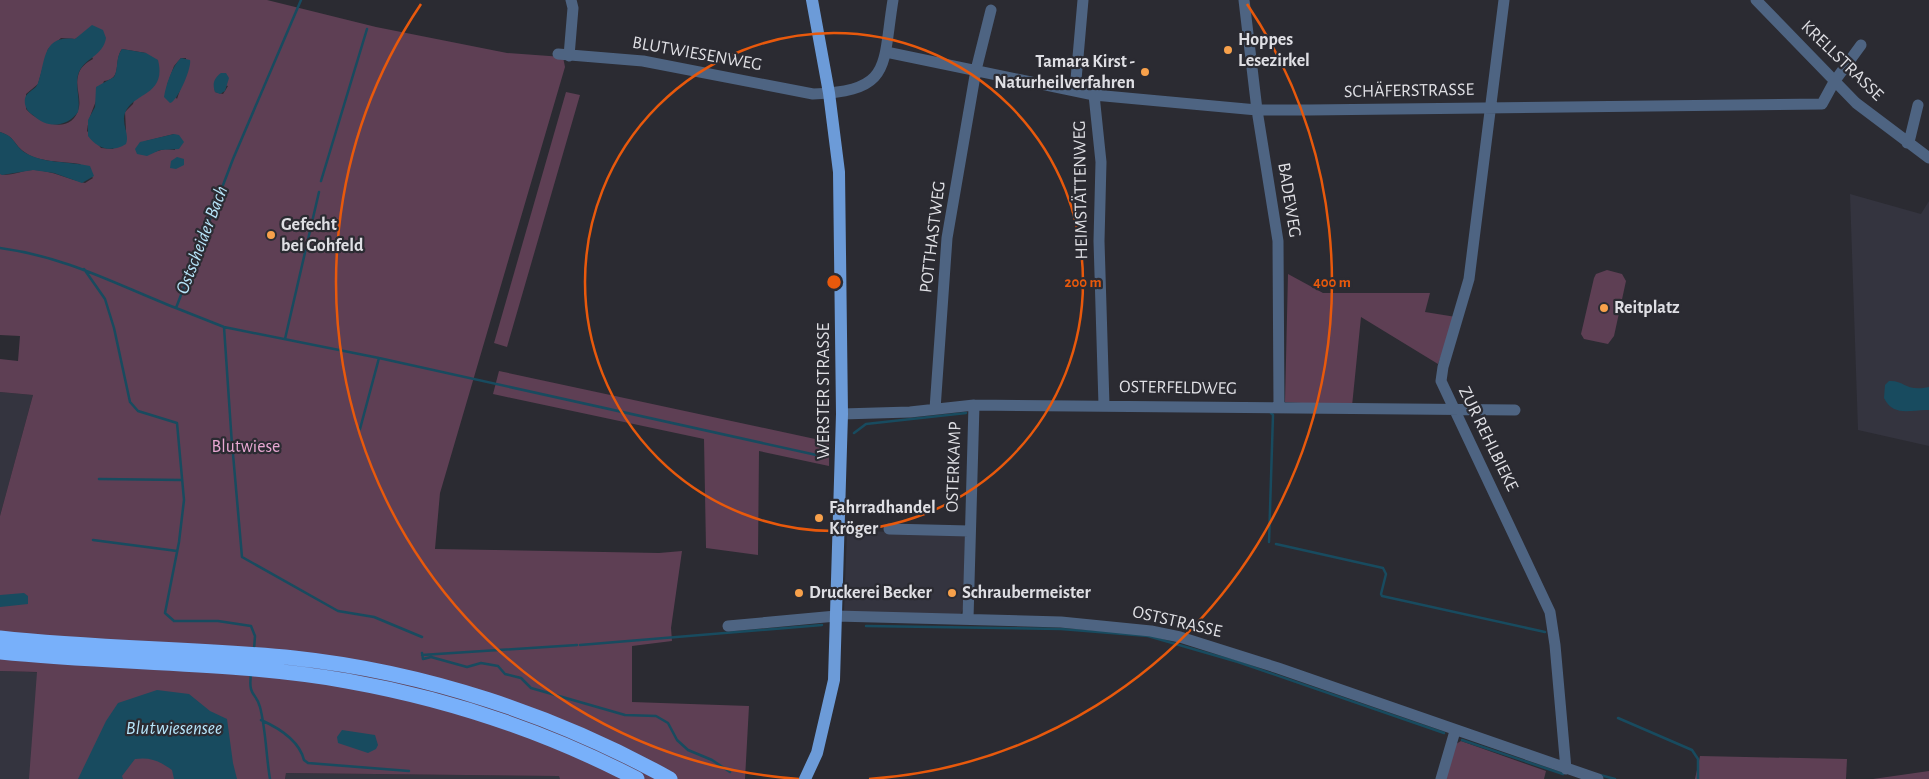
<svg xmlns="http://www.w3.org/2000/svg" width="1929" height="779" viewBox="0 0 1929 779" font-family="'Alegreya Sans',sans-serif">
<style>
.built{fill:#34343f}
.green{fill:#5e3f54;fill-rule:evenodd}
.water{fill:#184b5f}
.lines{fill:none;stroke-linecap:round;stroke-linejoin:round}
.stream{stroke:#184b5f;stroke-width:2.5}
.minor{stroke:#4e6482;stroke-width:11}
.major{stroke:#6c9bd8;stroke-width:12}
.highway{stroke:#78b0fa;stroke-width:15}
.ring{fill:none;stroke:#e8590c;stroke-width:2.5}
.poi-dot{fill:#f8a14b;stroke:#2b2b32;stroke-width:2}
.labels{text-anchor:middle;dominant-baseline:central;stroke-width:4.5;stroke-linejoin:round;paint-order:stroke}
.poi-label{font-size:18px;font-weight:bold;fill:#dfdfe4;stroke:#2b2b32;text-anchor:start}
.street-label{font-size:18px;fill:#dfdfe4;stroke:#2b2b32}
.park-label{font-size:18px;fill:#e8a8d3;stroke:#2b2b32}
.water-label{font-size:19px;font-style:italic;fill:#b7e5fa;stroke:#2b2b32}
.centre{fill:#e8590c;stroke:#2b2b32;stroke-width:2.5}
.ring-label{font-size:15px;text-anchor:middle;font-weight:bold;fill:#e8590c;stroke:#2b2b32;stroke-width:4.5;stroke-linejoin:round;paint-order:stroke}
</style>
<rect width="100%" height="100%" fill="#2b2b32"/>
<path class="built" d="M1850 194 1921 214 1929 201V446L1858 430Z
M0 392 33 395 0 516Z
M847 531 965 533 964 607 960 615 844 612Z
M0 671 85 674 67 779H0Z
M286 773 560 776V779H285Z"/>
<path class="green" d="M0 0H267L376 27 507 53 563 57 565 67 440 493 435 549 659 553 682 551 671 628 672 641 632 646V702L749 706 745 779H560L559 776 286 773 285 779H29L37 672 0 671V516L33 395 0 392V359L18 361 20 336 0 335V174C12 177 23 169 35 170 53 171 68 179 85 183L93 178 80 164C62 161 38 163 23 151 13 143 15 137 0 132ZM82 35 93 59C86 63 80 67 78 76 75 86 81 97 79 107 73 136 39 124 26 109V94L38 84 48 49 61 38 75 39ZM122 49 146 53 133 104 125 112 126 130 113 149 101 148 87 131C88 116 99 96 104 81 123 79 113 61 122 49ZM181 58H186L185 75 177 99 167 85 174 66ZM214 83 228 86 223 94 215 92ZM174 134 175 150 165 149 154 152 146 141Z
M566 92 580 95 507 347 494 343Z
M1607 270 1622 274 1626 281 1614 336 1608 344 1584 339 1581 334 1594 278 1596 274Z
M1288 274 1323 293H1430L1425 312 1456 317 1438 364 1361 317 1352 406 1285 402Z
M499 371 829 442V466L759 451 758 555 706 548 704 439 493 394Z
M1461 741 1546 771 1544 779H1446L1456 744Z
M1700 756 1847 759 1846 779H1695Z
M1929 771V779H1873Z"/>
<path class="water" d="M92 25 103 30 106 38C103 56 86 57 79 72 74 84 81 99 78 112 67 127 48 129 34 116 30 113 26 110 25 104 23 91 35 92 38 83 46 60 42 35 75 39Z
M122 49 146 53 158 60C167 96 133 92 125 113 121 124 130 134 126 144 111 153 98 149 88 136V120L95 107 96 87 114 77C119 68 115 58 122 49Z
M181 58 190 60C192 67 178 101 170 103L164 97C166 85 172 66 181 58Z
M221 73H226L229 78 225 91 220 94 215 92C212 84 214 78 221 73Z
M0 132C16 137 13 144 24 152 42 164 69 161 90 166L94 176 82 183 54 173 33 170 2 175 0 174Z
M174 134 179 135 184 142 179 149 160 150 147 156 137 154 135 149 140 142Z
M177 157 184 159V165L176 169 170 168 171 161Z
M1889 381C1905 380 1905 392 1929 387V410C1912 409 1894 418 1884 398L1885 385Z
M24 593 28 596V604L0 607V595Z
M157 690 189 694 210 711 227 719 233 763 237 779H174L172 770C159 761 151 757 135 759L122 776 123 779H78L106 721 118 703Z
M342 730 375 735 378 745 376 749 368 753 338 743 337 737Z"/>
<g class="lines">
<path class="stream" d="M321 181 367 29
M0 248C67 257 115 284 176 308L233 159 301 0
M84 269 105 299 114 328 130 402 138 411 177 423 184 500 179 542 165 613 174 621H218L251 626 255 636 254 649
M176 308 224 327 379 358 821 456
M224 327 232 445
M285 339 319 192
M360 429 379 358
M854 433 866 424 966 413
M233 454 242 557 338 611 374 617 422 637
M99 479 182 480
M93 540 177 551
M1269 542 1273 415 1271 413
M1276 544 1383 568 1386 574 1381 594 1382 596 1545 632
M866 626 1061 629 1148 636 1238 662 1444 733
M580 645 822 625
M422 653 423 659 431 657 467 667 481 663 498 666 505 674 521 678 531 688 625 715 656 716 668 723 677 740 688 750 712 760 730 772
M422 655 577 645
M251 674C248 697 256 692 260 707 266 730 266 756 270 779
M1618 718 1692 750 1698 759V779
M261 720C279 728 299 740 304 760L308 763 409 771
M1462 740 1563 774
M1600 775 1615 779"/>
<path class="minor" d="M1244 0 1257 110 1278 241 1279 407
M1504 0 1469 279 1443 367 1441 381 1550 612 1555 645 1566 769
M1756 0 1856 103 1929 158
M886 52 1094 95 1257 110H1309L1822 104 1834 82 1861 45
M558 54 643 61 813 94C893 91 882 67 893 0
M569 56 573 8 571 0
M1075 91 1083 0
M1094 95 1101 162 1099 241 1104 405
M1907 143 1910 138 1918 105
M935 409 947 238 976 70 991 10
M842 414 910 412 974 405 1515 410
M889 529 969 531
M968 619 974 405
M728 626 836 616 1061 622 1151 631 1180 637 1278 668 1598 779
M1441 779 1455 731"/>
<path class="major" d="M805 779 817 753 834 680 842 414 839 172 829 93 812 0"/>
<path class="highway" d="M0 638C98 649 196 648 294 658 425 672 555 715 670 779
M0 652C115 664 233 661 347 681 448 699 547 732 637 779"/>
</g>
<g class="ring">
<circle cx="834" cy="282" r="249"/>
<path d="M799 779A498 498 0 0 1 421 4M1247 4A498 498 0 0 1 869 779"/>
</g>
<g class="poi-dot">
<circle cx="1228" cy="50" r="5"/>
<circle cx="1145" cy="72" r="5"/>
<circle cx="271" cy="235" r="5"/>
<circle cx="1604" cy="308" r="5"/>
<circle cx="819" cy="518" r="5"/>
<circle cx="799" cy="593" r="5"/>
<circle cx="952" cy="593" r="5"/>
</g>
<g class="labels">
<g class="poi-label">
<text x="1238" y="40">Hoppes<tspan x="1238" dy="21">Lesezirkel</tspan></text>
<text x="1135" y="62" text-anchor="end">Tamara Kirst -<tspan x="1135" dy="21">Naturheilverfahren</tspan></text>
<text x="281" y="225">Gefecht<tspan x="281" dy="21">bei Gohfeld</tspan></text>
<text x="1614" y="308">Reitplatz</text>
<text x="829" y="508">Fahrradhandel<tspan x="829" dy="21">Kröger</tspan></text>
<text x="809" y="593">Druckerei Becker</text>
<text x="962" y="593">Schraubermeister</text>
</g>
<g class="street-label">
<text transform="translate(697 54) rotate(10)">BLUTWIESENWEG</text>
<text transform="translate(1842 61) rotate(44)">KRELLSTRASSE</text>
<text transform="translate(1409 91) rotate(-1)">SCHÄFERSTRASSE</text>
<text transform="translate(1081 190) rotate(-91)">HEIMSTÄTTENWEG</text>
<text transform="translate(1289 200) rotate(81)">BADEWEG</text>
<text transform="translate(933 237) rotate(-83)">POTTHASTWEG</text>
<text transform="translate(1178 388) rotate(1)">OSTERFELDWEG</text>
<text transform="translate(824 391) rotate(-90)">WERSTER STRASSE</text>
<text transform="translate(1488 439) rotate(64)">ZUR REHLBIEKE</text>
<text transform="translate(954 467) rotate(-88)">OSTERKAMP</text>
<text transform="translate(1177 622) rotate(13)">OSTSTRASSE</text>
</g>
<g class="park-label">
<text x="246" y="447">Blutwiese</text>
</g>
<g class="water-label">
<text transform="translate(202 240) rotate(-69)">Ostscheider Bach</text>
<text x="174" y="728">Blutwiesensee</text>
</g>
</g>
<circle cx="834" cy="282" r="8" class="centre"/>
<g class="ring-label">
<text x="1083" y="287">200 m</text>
<text x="1332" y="287">400 m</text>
</g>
</svg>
